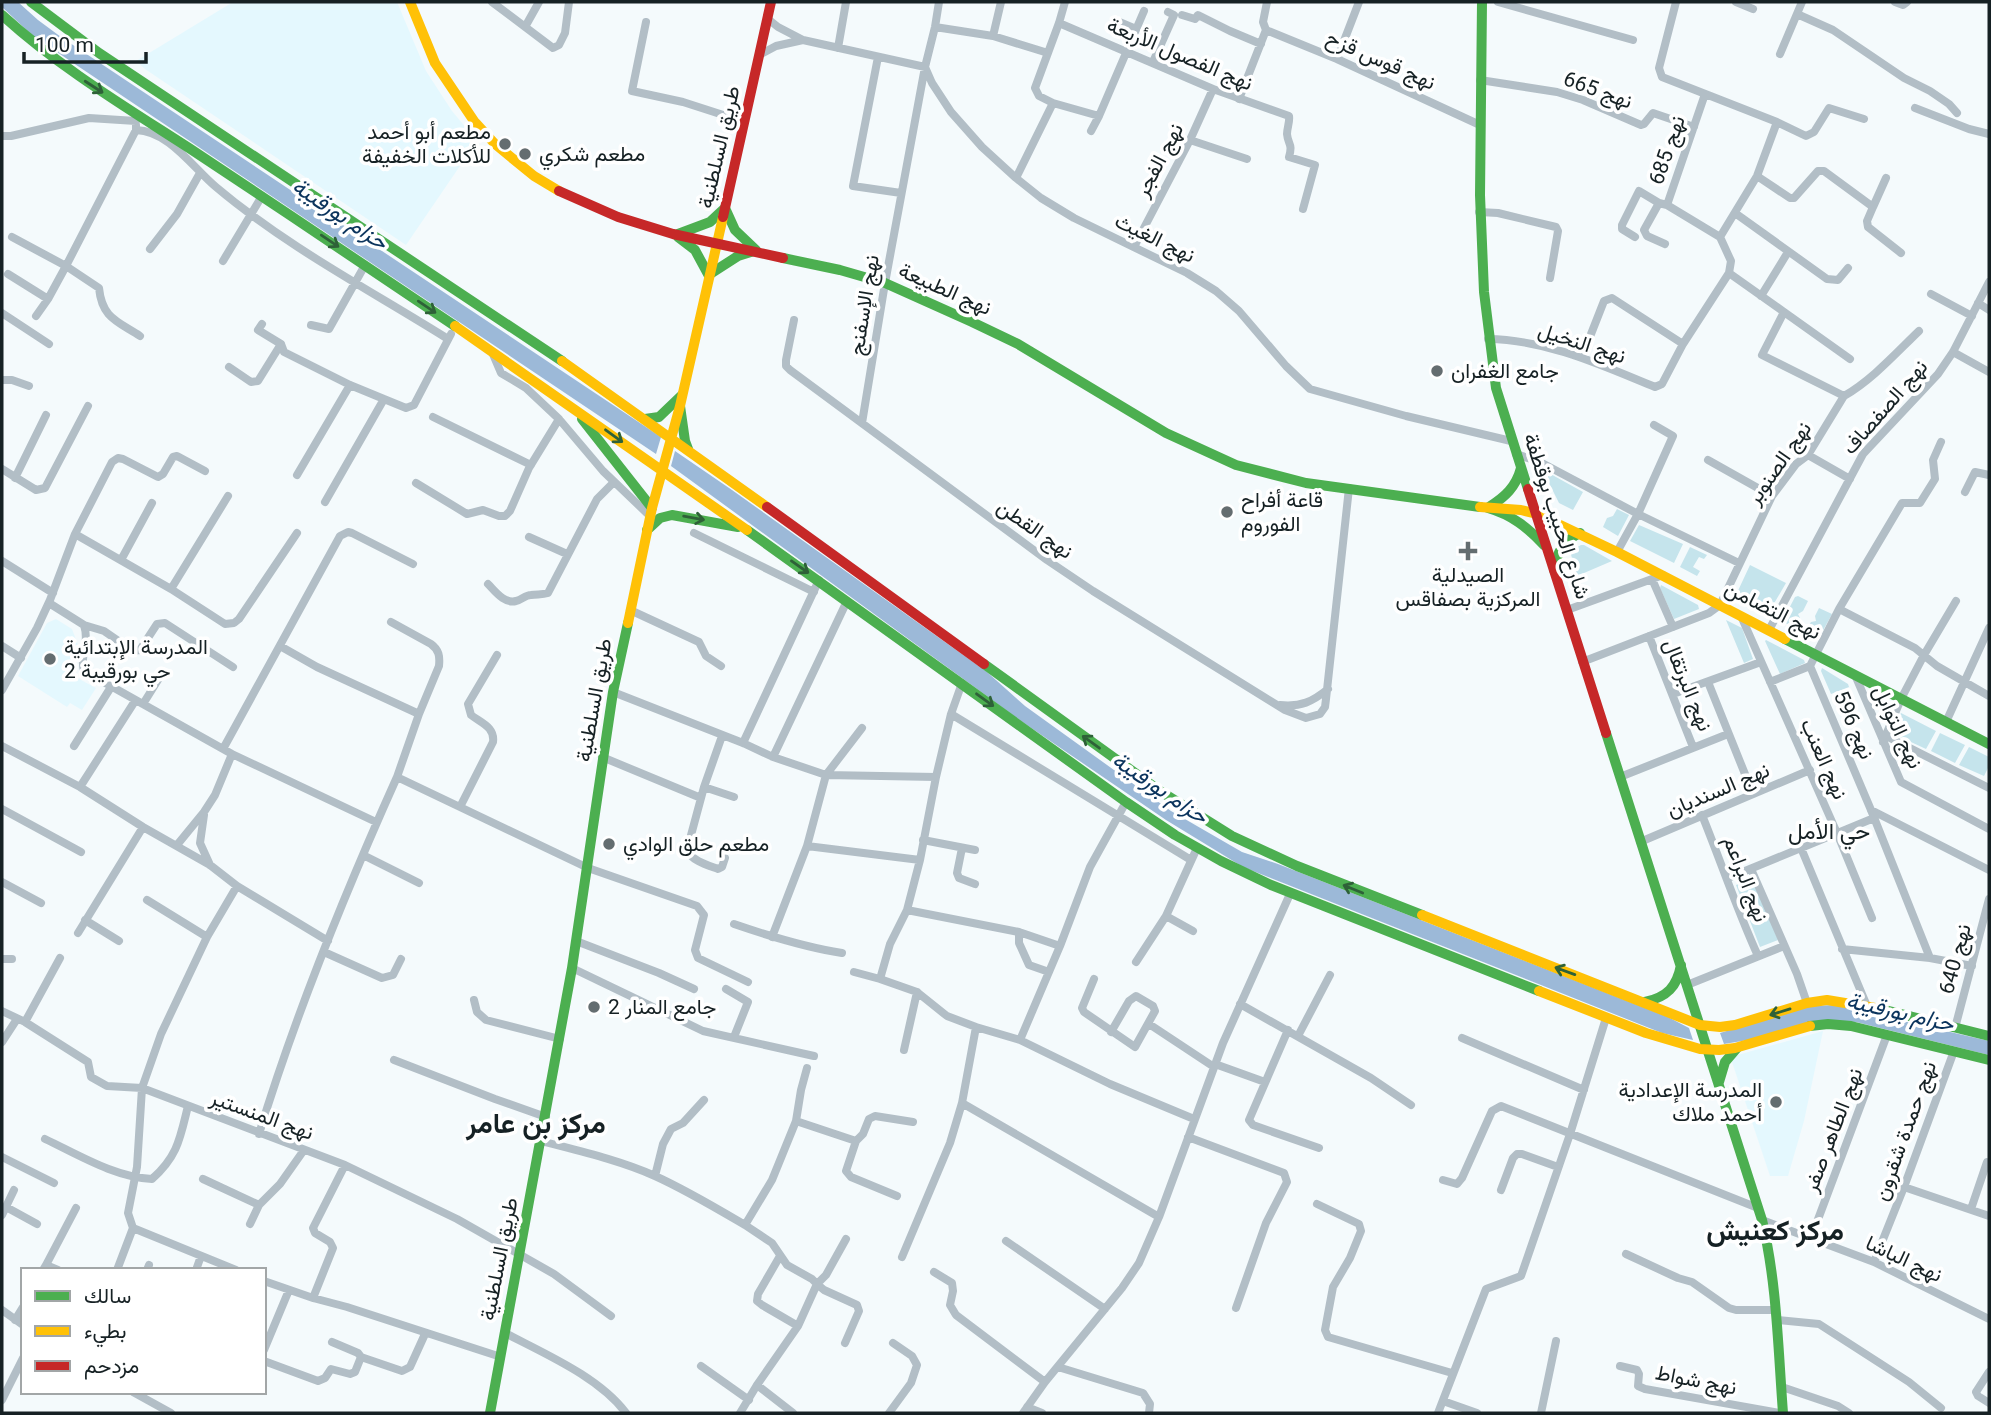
<svg xmlns="http://www.w3.org/2000/svg" width="1991" height="1415" viewBox="0 0 1991 1415" font-family="Roboto,Vazirmatn,sans-serif">
<style>
.built{fill:#e4f8fe}
.green{fill:#c5e4ec}
.water{fill:#9cb9d8}
.lines{fill:none;stroke-linecap:round;stroke-linejoin:round}
.street{stroke:#b2bec6;stroke-width:8}
.fast{stroke:#4caf50;stroke-width:10}
.slow{stroke:#ffc107;stroke-width:10}
.jam{stroke:#c62828;stroke-width:10}
.oneway{stroke:#2e6138}
.poi-dot{fill:#646d70;stroke:#fff;stroke-width:2.5}
.labels{text-anchor:middle;dominant-baseline:central;stroke-width:7;stroke-linejoin:round;paint-order:stroke}
.street-label{font-size:21px;fill:#162124;stroke:#fff}
.poi-label{font-size:21px;fill:#162124;stroke:#fff;text-anchor:start}
.water-label{font-size:23px;font-style:italic;fill:#0a335c;stroke:#fff}
.neighbourhood-label{font-size:23px;fill:#162124;stroke:#fff}
.district-label{font-size:28px;font-weight:bold;fill:#162124;stroke:#fff}
</style>
<rect width="100%" height="100%" fill="#f4fafc"/>
<path class="built" d="M233 2H397L426 71 452 111 477 141 406 245 145 69 136 61Z
M56 619 72 629 78 645 66 672 96 688 82 710 70 703 67 707 18 676 47 623Z
M1823 1031 1804 1121 1788 1176H1770L1732 1062 1734 1056Z"/>
<path class="green" d="M1547 472 1583 492 1573 510 1559 503 1544 473Z
M1617 509 1629 515 1618 536 1603 527 1607 518 1613 516Z
M1639 525 1683 544 1674 563 1630 541Z
M1581 545H1584L1612 561 1577 576 1570 551Z
M1690 547 1707 555 1704 559 1699 557 1693 567 1700 571 1697 576 1680 567Z
M1750 565 1786 583 1769 612 1736 595Z
M1661 585 1698 605 1699 609 1674 619 1660 588Z
M1798 596 1808 601 1803 611 1798 614 1800 618 1795 627 1785 623 1783 620 1795 597Z
M1819 608 1832 614 1819 638 1806 630 1811 622 1816 621 1815 616Z
M1726 620 1742 628 1753 659 1744 663Z
M1766 640 1804 660 1805 663 1780 674 1765 641Z
M1822 668 1848 684 1849 687 1831 694 1821 671Z
M1901 713 1936 731 1926 749 1898 736 1895 726Z
M1940 733 1965 745 1955 763 1931 751Z
M1969 747 1989 757V766L1984 776 1959 765Z
M1753 878 1778 940 1760 947 1736 885Z"/>
<path class="water" d="M2 2H18L38 20 61 37 661 437 656 454 33 36 2 7Z
M675 451 732 490 987 672 1025 706 1171 811 1242 852 1278 864 1668 1017 1689 1028 1693 1040 1662 1033 1243 867 1166 820 1021 721 671 466Z
M1834 1005 1989 1041V1055L1856 1022 1724 1044 1720 1033 1811 1006Z"/>
<g class="lines">
<path class="street" d="M492 2 553 48 559 45 565 33 569 2
M1498 2 1633 40
M1676 2 1659 68 1662 77 1777 122 1806 136 1814 132 1829 108 1864 119
M1736 2 1753 9
M1895 2 1903 5 1907 2
M1797 14 1833 30 1904 78 1930 91 1949 104 1957 113
M1182 15 1195 19 1198 15 1230 31 1261 44
M768 19 778 27 803 40 925 67 932 83 951 112 982 147 1016 178 1041 198 1074 218 1187 273 1216 291 1239 311 1286 366 1310 389 1406 416 1511 441
M1117 21 1136 29
M646 22 632 91 683 102 745 122
M1059 23 1213 89 1289 116C1290 122 1287 128 1287 134 1288 145 1293 143 1289 157L1315 165 1303 209
M525 27 539 2
M935 27 993 36 1048 53
M1266 30 1337 59 1480 125
M993 36 1001 2
M838 48 846 2
M1780 54 1802 2
M759 55 776 46 803 40
M878 57 853 186 901 193
M1337 59 1359 2
M1153 62 1174 15 1168 12
M1480 80 1557 92 1583 100 1641 125 1644 124 1653 113 1694 127
M1705 94 1667 205 1720 237 1731 261 1729 273 1784 312 1762 355 1844 396
M1239 99 1266 30 1263 22 1267 2
M1053 103 1099 116 1144 11
M1915 108 1969 129 1989 134
M136 130C169 131 193 168 216 187 287 247 370 290 448 339
M1091 131 1099 116
M2 136H11L89 118 136 121
M1190 140 1247 159
M1757 176 1790 198H1794L1818 171H1824L1873 207 1867 221 1868 227 1901 253
M1016 178 1053 103 1039 96 1035 88 1059 23 1065 2
M1659 203 1644 230 1647 236 1665 244
M1873 207 1886 178
M1479 212 1498 213 1556 227 1558 231 1550 278
M1735 213 1827 279 1838 280 1848 268
M12 237 66 266 136 130V125
M1635 237 1622 229V225L1639 191 1659 203 1667 205
M1720 237 1757 176 1777 122
M1134 247 1190 140 1213 89
M150 249 177 214 200 173
M223 261 262 196
M8 274 48 299 66 266 99 288C102 318 117 321 140 336
M1931 294 1972 316
M1761 296 1788 252
M1978 303 1989 310
M1784 312 1850 359
M2 313 49 344
M36 316 48 299
M794 320 786 360V366L790 370 1047 560 1093 591 1285 710 1306 718 1320 714 1325 707 1326 699 1349 488
M262 324 258 330 281 344 284 352 350 385 384 399 325 502
M311 325 329 329 365 265
M1488 339C1548 340 1601 365 1655 387L1662 384 1683 344 1729 273
M492 352 501 373 526 388 559 419 603 471 651 517
M1953 352 1989 372
M1582 357 1604 301 1612 298 1683 344
M229 367 251 382 258 381 281 344
M2 380H12L29 386
M384 399 406 408 414 405 451 334
M433 417 531 465
M862 423 885 283 925 67 935 27 939 2
M1516 454 1540 462 1638 514 1739 563
M1808 455 1850 479
M1708 460 1772 496
M2 469 36 490 45 488 88 406
M297 475 350 385
M15 478 46 415
M416 483 467 514 483 510 499 516H505L510 511 529 468 559 419
M1965 492 1975 472 1989 475
M694 533 814 592
M75 534 171 589 225 624 234 623 239 619 297 533
M529 537 567 554
M1617 552 1638 514 1673 436 1654 425
M121 560 152 503
M2 561 53 593
M1652 579 1673 627
M488 584C495 591 504 604 516 601 522 600 525 595 531 595 538 594 542 595 548 593L597 499 614 482
M171 589 228 496
M49 603 84 625C90 644 79 656 84 671L232 754 376 822
M1839 609 1915 648 1937 666 1989 696
M630 610 699 642 706 656 721 666
M1567 610 1663 575
M1741 616 1837 833 1872 918
M391 622 431 644C439 650 440 656 439 666L419 714 397 777
M84 625 104 631 133 651 140 650 157 624 165 623 233 667
M1769 630 1863 454 1938 374 1953 352 1989 282
M1649 636 1693 747
M2 646 21 658
M280 646 317 667 419 714
M1582 662 1709 613 1720 605 1772 496 1796 464 1808 455 1844 396C1872 380 1896 353 1919 331
M1855 675 1901 782 1989 829
M1708 682 1753 794
M1770 682 1810 666
M962 683 951 714 936 777 920 860 907 910 890 944 880 979 917 992 947 1016 976 1027 962 1103 1159 1217
M2 690 37 628 50 600 75 534 112 462 118 458 123 459 158 477 163 474 173 457 177 456 205 471
M613 692 743 743 773 757 847 601
M1673 694 1761 662
M143 704 163 672
M1280 705C1301 707 1312 702 1328 689
M951 714 1191 860
M1946 722 1989 628
M722 736 704 787 687 850C692 861 707 865 718 869L722 867 725 858
M1886 736 1989 788
M1883 742 1901 699 1924 655 1956 601
M743 743 819 580
M2 746 80 787 143 827 210 865 237 886 328 941
M74 746 111 687
M223 749 340 536 348 532 352 533 413 564
M602 757 701 798
M773 757 826 775 807 846 920 860
M826 775 936 777
M826 775 862 728
M1620 777 1728 734
M80 787 135 701
M704 787 734 797
M460 807 493 742C495 727 481 723 471 715L468 704 497 655
M2 809 81 852
M1871 810 1989 870
M204 815 200 843 210 865
M1702 815C1721 862 1737 910 1758 956
M923 840 975 850
M1640 842 1810 770
M177 845 204 812 215 795 232 754
M962 848 957 873 959 878 975 884
M1801 848 1867 1006
M363 855 419 883
M1751 869 1797 974 1807 1003
M1728 878 1874 818
M2 882 41 903
M147 900 207 937
M907 910 1019 932 1060 946 1020 1040
M85 920 119 941
M734 924C769 936 804 947 842 953
M1193 931 1166 916 1197 848
M1019 932V943L1029 965 1049 972
M78 933 143 827
M772 937 807 846
M576 941 659 973 694 989
M1060 946 1090 867 1126 802
M1842 949 1930 958 1871 810 1810 666 1839 609 1902 503H1920L1935 479 1933 460 1941 442
M324 952 382 978 393 975 401 959
M1930 958 1972 966
M2 959H12
M1136 962 1166 916
M572 968 703 1031 814 1056
M854 972 880 979
M1094 979 1082 1008 1084 1012 1135 1047 1155 1011 1153 1006 1136 996 1129 1001 1111 1032
M1687 985 1784 946
M726 989 748 1002 734 1037
M474 1000 477 1012 486 1020 560 1039
M1240 1004 1371 1078 1411 1105
M2 1011 25 1022 88 1062 91 1077 107 1086 142 1088 345 1165 457 1219 554 1274 611 1316
M25 1022 60 958
M1149 1024 1214 1067
M976 1027 1020 1040 1110 1084 1194 1119
M1955 1028 1989 899
M1288 1030 1249 1120 1253 1125 1319 1148
M1298 1036 1330 975
M1462 1038 1584 1090
M2 1042 17 1019
M904 1050 917 992
M394 1060 495 1099 546 1117
M1215 1064 1265 1082
M796 1121 801 1090 807 1068
M259 1134C296 1012 345 893 397 777L588 868 697 906 704 915 695 950 698 958 748 982
M1188 1137 1284 1173 1287 1182 1266 1223 1236 1308
M45 1139C79 1155 114 1177 152 1179 178 1156 180 1138 188 1106
M541 1141C579 1151 619 1160 655 1176 686 1190 716 1208 745 1225L772 1180 796 1121 856 1141 863 1134 869 1119 875 1116 913 1122
M856 1141 846 1171 851 1177 897 1196
M2 1157 54 1183
M655 1176 663 1144 671 1129 683 1123 704 1100
M203 1179 259 1205
M1443 1180 1457 1184 1462 1178 1492 1111 1501 1106 1758 1208
M1904 1187 1989 1216
M1501 1190 1513 1158 1517 1154H1522L1558 1167
M1317 1204 1359 1224 1361 1231 1350 1258 1333 1287 1325 1330 1328 1337 1452 1373
M6 1207 37 1224
M1971 1209 1987 1162 1989 1163
M2 1215 14 1190
M1762 1220 1874 1262 1989 1319
M250 1224 259 1205 280 1184 304 1150
M133 1228 236 1270
M1811 1238 1887 1035
M1006 1241 1105 1309
M1626 1254 1678 1278 1692 1282 1729 1308 1736 1310H1775
M780 1256 758 1294 757 1301 762 1305 798 1326
M902 1257 950 1143 962 1103
M1874 1262 1904 1187 1954 1051
M46 1265 76 1208
M43 1270 46 1265 58 1270
M117 1270 133 1228 128 1213 137 1167 142 1088 161 1034 207 937 237 886
M147 1270 149 1265
M196 1270 201 1256
M934 1272 952 1283 953 1291 950 1305 956 1315 1045 1382
M264 1281 313 1298 347 1307 501 1357
M313 1298 333 1248 330 1242 315 1233 313 1228 345 1165
M2 1310 23 1325
M15 1320 23 1307
M1777 1320 1819 1324 1909 1382 1941 1408
M505 1333C545 1354 599 1377 626 1413
M332 1342 358 1353 361 1357
M845 1343 859 1311 857 1305 824 1290 817 1284 826 1275 846 1239
M264 1350 289 1290
M264 1361 318 1381 325 1378 331 1369 350 1374 355 1372 361 1357 402 1371 410 1367 425 1334
M701 1366 749 1400
M1620 1366 1637 1370 1639 1374 1638 1386 1645 1389 1780 1413
M1058 1367 1143 1393 1150 1404 1149 1413
M1989 1372 1976 1392 1978 1396 1989 1403
M757 1385 793 1413
M1782 1387 1838 1406 1849 1413
M133 1392 171 1413
M2 1400 23 1358
M1443 1401 1477 1413
M1027 1407 1042 1413
M740 1413 757 1385 798 1326 817 1284 812 1279 787 1265 772 1243 745 1225
M889 1413 911 1383 917 1365 912 1356 893 1343
M1023 1413 1045 1382 1122 1288 1139 1263 1159 1217 1223 1043 1290 894
M1438 1413 1486 1289 1521 1276 1570 1134 1606 1018
M1541 1413 1556 1341"/>
<path class="fast" d="M31 2 99 53 562 361
M1482 2 1480 195 1484 292 1496 388 1528 489
M2 15C59 67 124 106 189 148 278 207 366 266 455 326
M725 208 735 230 756 250
M678 234 710 222 724 209
M678 237 695 250 709 276
M783 258 840 270 885 283 972 322 1018 344 1166 433 1236 465 1306 483 1480 507
M710 274 738 256 754 251
M680 406 685 441 688 449
M582 419 652 508
M645 419 659 417 682 395
M1489 507C1505 497 1516 487 1521 468
M1488 508C1512 515 1527 527 1544 545
M647 530 660 518 672 515 738 527
M747 530 1126 802 1175 835 1221 861 1271 885 1539 991
M1554 570C1557 552 1563 541 1580 533
M1785 639 1989 744
M984 664 1160 791 1232 836 1297 866 1422 915
M1606 733 1762 1220C1777 1283 1778 1348 1783 1413
M1645 1002C1667 997 1677 987 1681 965
M1881 1009 1989 1036
M1810 1026 1828 1024 1851 1026 1989 1060
M1719 1082 1725 1062 1737 1048
M490 1413 572 968 613 692 628 623"/>
<path class="slow" d="M410 2 435 63 474 121 495 144 534 176 559 191
M455 326 747 530
M562 361 767 507
M1480 507 1521 510 1537 514 1617 552 1785 639
M628 623 652 508 680 406 723 217
M1422 915 1700 1025 1720 1027 1735 1025 1807 1003 1827 1000 1881 1009
M1539 991 1646 1033 1700 1049 1719 1050 1735 1048 1810 1026"/>
<path class="jam" d="M559 191 618 217 673 234 783 258
M723 217 771 2
M1528 489 1606 733
M767 507 984 664"/>
</g>
<defs><path id="oneway-shaft" d="M-6 0H5M1.5-3L5.5 0L1.5 3" fill="none" stroke-width="1.6" stroke-linecap="round" stroke-linejoin="round" transform="scale(1.75)"/></defs>
<g class="oneway">
<use href="#oneway-shaft" transform="translate(94 87) rotate(33)"/>
<use href="#oneway-shaft" transform="translate(330 241) rotate(34)"/>
<use href="#oneway-shaft" transform="translate(427 307) rotate(34)"/>
<use href="#oneway-shaft" transform="translate(614 436) rotate(36)"/>
<use href="#oneway-shaft" transform="translate(694 518) rotate(10)"/>
<use href="#oneway-shaft" transform="translate(800 567) rotate(35)"/>
<use href="#oneway-shaft" transform="translate(985 700) rotate(36)"/>
<use href="#oneway-shaft" transform="translate(1091 742) rotate(-144)"/>
<use href="#oneway-shaft" transform="translate(1353 889) rotate(-158)"/>
<use href="#oneway-shaft" transform="translate(1565 971) rotate(-160)"/>
<use href="#oneway-shaft" transform="translate(1780 1012) rotate(163)"/>
</g>
<g class="poi-dot">
<circle cx="505" cy="144" r="7"/>
<circle cx="525" cy="154" r="7"/>
<circle cx="1437" cy="371" r="7"/>
<circle cx="1227" cy="512" r="7"/>
<path d="M1464.5 540.5h7v7h7v7h-7v7h-7v-7h-7v-7h7z"/>
<circle cx="50" cy="659" r="7"/>
<circle cx="609" cy="844" r="7"/>
<circle cx="594" cy="1007" r="7"/>
<circle cx="1776" cy="1102" r="7"/>
</g>
<g class="labels">
<g class="street-label">
<text transform="translate(1180 54) rotate(23)">نهج الفصول الأربعة</text>
<text transform="translate(1381 60) rotate(24)">نهج قوس قزح</text>
<text transform="translate(1598 90) rotate(20)">نهج 665</text>
<text transform="translate(719 147) rotate(-77)">طريق السلطنية</text>
<text transform="translate(1667 150) rotate(-71)">نهج 685</text>
<text transform="translate(1159 160) rotate(-62)">نهج الفجر</text>
<text transform="translate(1155 238) rotate(26)">نهج الغيث</text>
<text transform="translate(945 289) rotate(24)">نهج الطبيعة</text>
<text transform="translate(864 305) rotate(-81)">نهج الإسفنج</text>
<text transform="translate(1582 343) rotate(18)">نهج النخيل</text>
<text transform="translate(1885 407) rotate(-49)">نهج الصفصاف</text>
<text transform="translate(1779 463) rotate(-55)">نهج الصنوبر</text>
<text transform="translate(1557 516) rotate(72)">شارع الحبيب بوقطفة</text>
<text transform="translate(1035 529) rotate(35)">نهج القطن</text>
<text transform="translate(1773 610) rotate(27)">نهج التضامن</text>
<text transform="translate(1688 685) rotate(68)">نهج البرتقال</text>
<text transform="translate(594 700) rotate(-80)">طريق السلطنية</text>
<text transform="translate(1854 725) rotate(67)">نهج 596</text>
<text transform="translate(1898 727) rotate(65)">نهج التوابل</text>
<text transform="translate(1824 759) rotate(66)">نهج العنب</text>
<text transform="translate(1718 790) rotate(-23)">نهج السنديان</text>
<text transform="translate(1746 879) rotate(69)">نهج البراعم</text>
<text transform="translate(1955 959) rotate(-75)">نهج 640</text>
<text transform="translate(262 1115) rotate(20)">نهج المنستير</text>
<text transform="translate(1833 1130) rotate(-69)">نهج الطاهر صفر</text>
<text transform="translate(1905 1131) rotate(-70)">نهج حمدة شقرون</text>
<text transform="translate(499 1259) rotate(-79)">طريق السلطنية</text>
<text transform="translate(1904 1259) rotate(25)">نهج الباشا</text>
<text transform="translate(1696 1380) rotate(11)">نهج شواط</text>
</g>
<g class="poi-label">
<text x="491" y="132" text-anchor="end">مطعم أبو أحمد<tspan x="491" dy="24">للأكلات الخفيفة</tspan></text>
<text x="539" y="154">مطعم شكري</text>
<text x="1451" y="371">جامع الغفران</text>
<text x="1241" y="500">قاعة أفراح<tspan x="1241" dy="24">الفوروم</tspan></text>
<text x="1468" y="575" text-anchor="middle">الصيدلية<tspan x="1468" dy="24">المركزية بصفاقس</tspan></text>
<text x="64" y="647">المدرسة الإبتدائية<tspan x="64" dy="24">حي بورقيبة 2</tspan></text>
<text x="623" y="844">مطعم حلق الوادي</text>
<text x="608" y="1007">جامع المنار 2</text>
<text x="1762" y="1090" text-anchor="end">المدرسة الإعدادية<tspan x="1762" dy="24">أحمد ملاك</tspan></text>
</g>
<g class="water-label">
<text transform="translate(340 214) rotate(34)">حزام بورقيبة</text>
<text transform="translate(1160 788) rotate(34)">حزام بورقيبة</text>
<text transform="translate(1900 1012) rotate(13)">حزام بورقيبة</text>
</g>
<g class="neighbourhood-label">
<text x="1829" y="831">حي الأمل</text>
</g>
<g class="district-label">
<text x="536" y="1123">مركز بن عامر</text>
<text x="1775" y="1230">مركز كعنيش</text>
</g>
</g>
<rect width="1991" height="1415" fill="none" stroke="#162124" stroke-width="7"/>
<rect x="21" y="1268" width="245" height="126" fill="#ffffff" stroke="#a2a6a7" stroke-width="2"/>
<rect x="35" y="1291" width="35" height="10" fill="#4caf50" stroke="#a2a6a7" stroke-width="2"/>
<text x="84" y="1303" font-size="21" fill="#162124">سالك</text>
<rect x="35" y="1326" width="35" height="10" fill="#ffc107" stroke="#a2a6a7" stroke-width="2"/>
<text x="84" y="1338" font-size="21" fill="#162124">بطيء</text>
<rect x="35" y="1361" width="35" height="10" fill="#c62828" stroke="#a2a6a7" stroke-width="2"/>
<text x="84" y="1373" font-size="21" fill="#162124">مزدحم</text>
<path d="M24 52v10h122v-10" fill="none" stroke="#162124" stroke-width="3.5"/>
<text x="35" y="52" font-size="21" fill="#162124" stroke="#ffffff" stroke-width="5" paint-order="stroke">100 m</text>
</svg>
